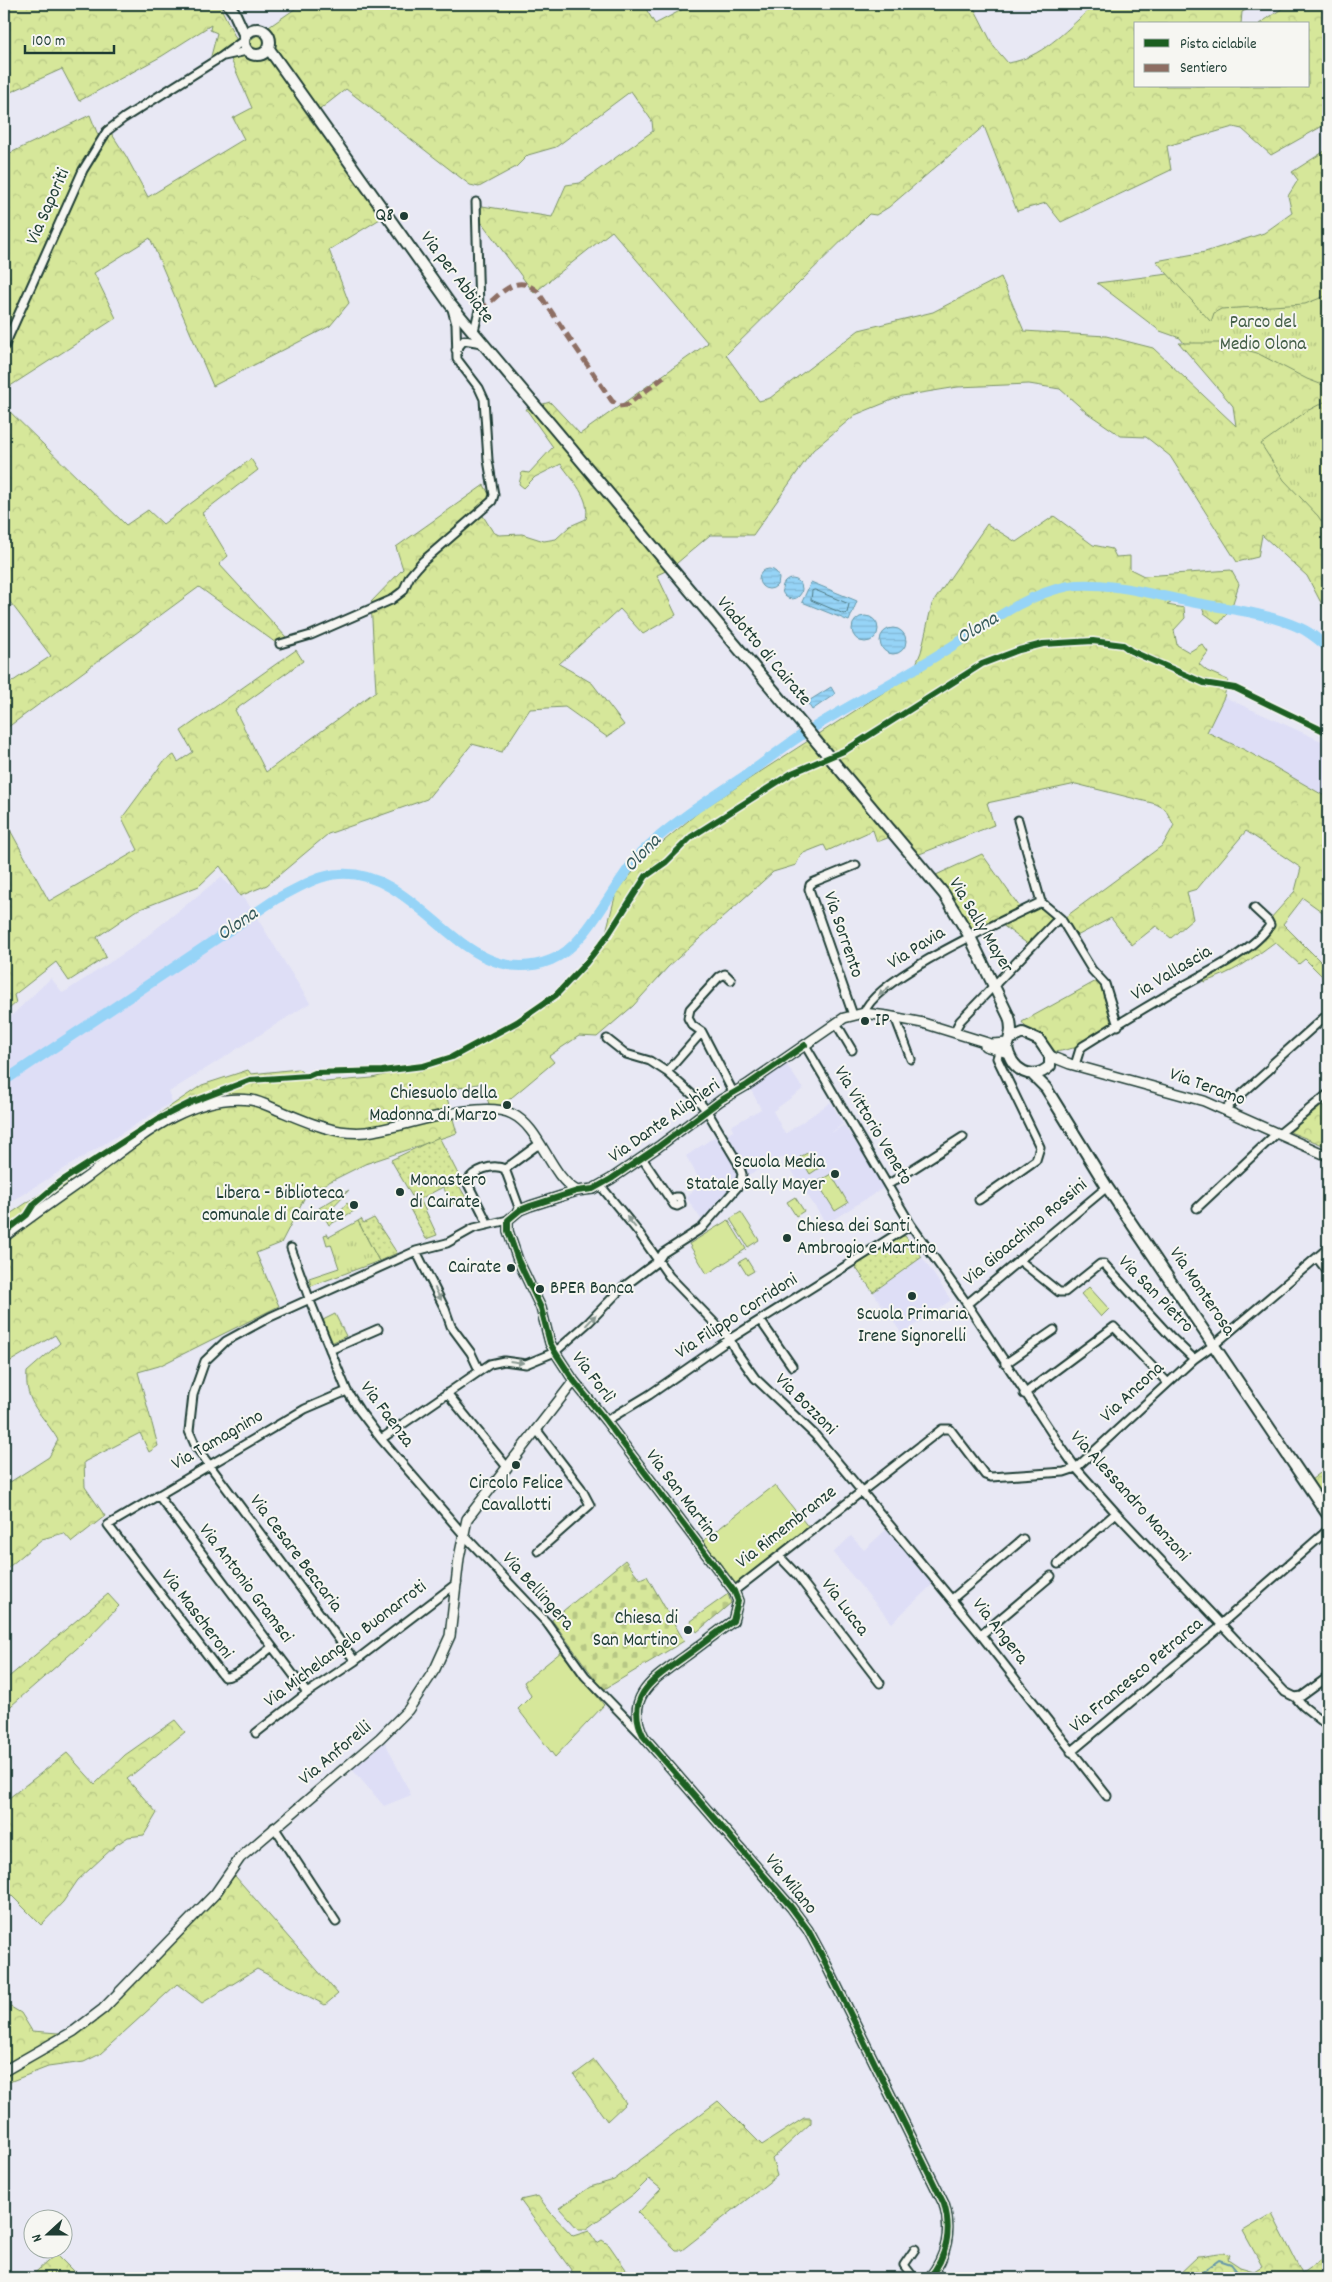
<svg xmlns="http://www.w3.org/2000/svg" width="1332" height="2282" viewBox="0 0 1332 2282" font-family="Dekko,sans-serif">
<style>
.built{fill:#dedef6}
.grass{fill:url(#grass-tufts);stroke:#7a9267}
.forest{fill:url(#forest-crowns);stroke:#7a9267}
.cemetery{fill:url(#cemetery-stones);stroke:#7a9267}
.garden{fill:url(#garden-dots);stroke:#7a9267}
.pitch{fill:#d6e79a;stroke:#7a9267}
.water{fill:url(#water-rules);stroke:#6698a9}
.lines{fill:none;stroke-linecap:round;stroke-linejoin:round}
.shore{stroke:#4f7982;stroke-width:1}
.stream{stroke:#6698a9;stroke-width:2}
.river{stroke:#96d4f7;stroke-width:10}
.minor-casing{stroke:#1f3d34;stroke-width:11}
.tertiary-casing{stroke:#1f3d34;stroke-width:12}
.secondary-casing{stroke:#1f3d34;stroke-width:14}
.minor{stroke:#f6f6f2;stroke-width:7}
.tertiary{stroke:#f6f6f2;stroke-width:9}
.secondary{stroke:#f6f6f2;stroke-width:10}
.quiet{stroke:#8d6e63;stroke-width:5;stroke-dasharray:10 5;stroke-linecap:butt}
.cycleway-casing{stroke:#f6f6f2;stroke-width:9}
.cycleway{stroke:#1b5e20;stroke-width:6}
.oneway{fill:#8a9a93}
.poi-dot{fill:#1f3d34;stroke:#f6f6f2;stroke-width:2}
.labels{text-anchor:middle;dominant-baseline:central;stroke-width:4;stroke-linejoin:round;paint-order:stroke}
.street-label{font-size:19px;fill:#1f3d34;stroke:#f6f6f2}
.poi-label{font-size:19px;fill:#1f3d34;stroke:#f6f6f2;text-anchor:end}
.park-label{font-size:19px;fill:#445f48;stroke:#f6f6f2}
.water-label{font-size:20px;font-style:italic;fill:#375b5b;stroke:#f6f6f2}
</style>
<defs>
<pattern id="grass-tufts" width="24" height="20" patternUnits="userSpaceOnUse" patternTransform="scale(1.25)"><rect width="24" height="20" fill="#d6e79a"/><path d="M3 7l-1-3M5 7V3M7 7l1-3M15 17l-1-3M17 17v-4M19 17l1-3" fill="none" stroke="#b7c785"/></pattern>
<pattern id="forest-crowns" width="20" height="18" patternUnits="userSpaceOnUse" patternTransform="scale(1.25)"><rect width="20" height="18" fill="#d6e79a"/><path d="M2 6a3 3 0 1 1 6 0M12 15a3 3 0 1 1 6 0" fill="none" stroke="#b7c785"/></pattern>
<pattern id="cemetery-stones" width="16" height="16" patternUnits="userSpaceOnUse" patternTransform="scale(1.25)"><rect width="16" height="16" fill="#d6e79a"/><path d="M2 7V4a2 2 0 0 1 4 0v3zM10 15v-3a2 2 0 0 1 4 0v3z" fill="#b7c785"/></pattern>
<pattern id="garden-dots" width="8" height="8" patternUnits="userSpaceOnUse" patternTransform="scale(1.25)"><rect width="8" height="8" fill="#d6e79a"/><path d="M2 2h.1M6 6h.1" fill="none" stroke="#b7c785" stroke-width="1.8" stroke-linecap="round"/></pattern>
<pattern id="water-rules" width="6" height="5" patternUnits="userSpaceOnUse" patternTransform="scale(1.25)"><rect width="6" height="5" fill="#96d4f7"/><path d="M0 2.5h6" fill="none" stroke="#81b7d4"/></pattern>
</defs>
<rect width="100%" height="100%" fill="#e8e8f4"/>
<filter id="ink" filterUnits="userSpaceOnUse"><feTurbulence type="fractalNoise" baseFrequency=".02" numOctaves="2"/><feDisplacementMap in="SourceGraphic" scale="10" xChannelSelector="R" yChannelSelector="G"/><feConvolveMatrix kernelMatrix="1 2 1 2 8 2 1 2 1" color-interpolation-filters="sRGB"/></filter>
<g filter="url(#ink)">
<path class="built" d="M1224 697 1328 744V798L1245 750 1206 732Z
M221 877 247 902 310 1003 169 1092 172 1102 4 1206V1032L11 1026 8 1019 51 978 63 993 132 948Z
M785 1062 803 1089 773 1111 785 1134 831 1102 843 1124 829 1134 844 1125 885 1187 826 1224 783 1157 738 1180 703 1222 686 1197 702 1184 686 1156 720 1133 723 1137 733 1131 731 1126 761 1109 750 1088Z
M922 1257 951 1300 902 1334 873 1292Z
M890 1526 936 1581 892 1623 833 1553 851 1536 864 1550Z
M385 1742 411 1795 384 1806 351 1768Z"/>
<path class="grass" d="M1328 226V538L1293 500 1242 417 1180 338 1160 331 1097 283 1200 270Z
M358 1221 379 1261 311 1286 309 1278 339 1268 331 1244 327 1245 324 1235 327 1234 329 1237Z
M1089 1287 1109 1309 1101 1317 1081 1294Z
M335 1314 346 1336 331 1343 321 1321Z"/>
<path class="forest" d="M4 4H219L240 47 302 4H643L655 24 693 4H972L994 47 1008 63C1041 58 1064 32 1088 11L1090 4H1257L1242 12 1241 24H1136V86H1308V24H1259L1289 4H1328V123L1271 155 1242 129 1233 127 1167 146 1171 170 1061 222 1046 203 1017 211 984 126 889 207 876 215 869 214 726 355 759 401 770 398 859 330 933 312 1001 277 1024 331 1106 336 1153 348 1236 426 1233 406 1179 343H1221L1257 353 1307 379 1328 387V400L1307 411 1261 444 1284 480 1318 516 1328 531V616L1307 576 1262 535 1258 557 1237 562 1170 456 1146 437 1121 436 1086 412 1060 389 1029 384 958 387 902 396 855 415 813 450 753 535H710L670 569 657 575 676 615 643 634 620 609 559 664 592 683 624 725 607 737 565 707 530 709 502 752 472 744 427 799 328 834 267 885 240 896 220 866 199 886 135 911 97 937 106 957 69 981 56 962 14 995 16 1003 4 1013V819L49 901 138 850 122 818 164 761 174 755 178 762 193 752 181 731 296 650 303 661 235 710 266 772 376 691 371 602 403 569 396 547 484 485 491 498 480 511 493 532 499 535 522 534 544 541 556 539 570 526 586 519C591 498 572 480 561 464L535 477 524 488 519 484 522 472 529 473 553 447 526 409 550 402 580 434 708 343 612 231 534 293 479 219 482 206 552 217 566 185 580 183 653 131 652 121 631 91 556 147 528 155 516 167 479 187 470 185 346 89 309 118 385 216 329 250 349 303 330 326 213 386 150 238 94 273 116 318 4 390V156L90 115 98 135 106 125 126 156 148 197 244 139 233 118 252 108 226 48 210 60 217 33 210 30 211 25 162 56 79 101 62 69 4 95Z
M1328 149V295L1305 304 1221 309 1214 313 1211 322 1156 261 1205 252 1264 233 1292 213 1288 196 1298 180 1292 172Z
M4 406 126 525 148 510 163 524 251 459 258 470 202 513 228 556 219 564 286 637 276 643 199 587 4 730V687L51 656 4 594Z
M1054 516 1093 545 1112 549 1116 557 1130 556V569L1144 576 1231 570 1239 584 1232 606 1219 624 1204 613 1200 601 1182 597 1167 605 1184 608 1185 618 1174 630 1177 645 1189 652 1202 644 1208 652 1199 664 1207 671 1228 680 1224 697 1207 732 1245 750 1328 798V916L1303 898 1283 924 1328 969V982L1305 959 1299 964 1275 942C1251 960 1233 973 1204 982L1202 976 1266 935 1270 919 1295 891 1301 868 1246 831 1197 889 1187 892 1193 919 1171 938 1156 926 1132 945 1111 918 1073 938 1064 918 1163 845 1174 825 1165 809 1156 804 1076 784 987 803 994 825 917 855 898 834 877 842 873 830 827 851 824 845 801 854 796 865 773 872 668 967 633 1006 597 1037 579 1036 549 1056 554 1062 499 1108 490 1107 482 1083 445 1091 457 1133 365 1164 307 1193 281 1243 256 1253 279 1306 159 1366 138 1372 158 1446 149 1452 140 1433 84 1462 85 1487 105 1516 72 1542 64 1533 42 1539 4 1571V1486L49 1457 58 1440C43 1414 24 1404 27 1372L60 1343 55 1335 4 1365V1218L202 1085 248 1070 251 1074 298 1069 310 1078 325 1082 372 1078 460 1057 509 1029 565 989 585 970 605 936 616 893 646 856 701 810 912 674 921 652 932 604 987 524 1016 542Z
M982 854 1024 913 1041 904 1057 918 1029 945 1001 924 974 938 959 906 936 875Z
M1098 980 1106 990 1113 1025 1076 1048C1067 1048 1061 1053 1053 1051L1038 1033 1026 1028 1022 1022Z
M1328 1101V1147L1290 1132Z
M1328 1467V1506L1311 1480Z
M108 1594 119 1606 83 1643 4 1712V1681Z
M175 1720 185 1732 127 1779 157 1813 144 1835 128 1837 116 1845 78 1880 63 1902 41 1925 4 1888V1800L5 1801 67 1753 95 1784 125 1755Z
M235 1876 338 1994 325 2005 257 1969 202 2003 177 1984 100 2054 84 2062 48 2067 4 2084V2003L21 2013 32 2031 58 2033 67 2031 88 2016 122 1984 216 1885H225Z
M594 2060 626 2103 607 2121 574 2075Z
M718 2101 762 2145 804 2118H811V2123L772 2159 777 2176 682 2250H676L638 2213 661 2189 649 2179 634 2194 586 2229H578L559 2208 590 2187 614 2180Z
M538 2196 551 2213 573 2236 589 2231 597 2243 602 2240 609 2245 632 2278H577L520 2200Z
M1272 2214 1302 2273 1328 2255V2278H1218L1217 2275 1202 2278 1196 2270 1187 2278H1175L1198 2256C1209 2256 1220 2250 1230 2255L1228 2259 1240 2267 1254 2271 1262 2266 1243 2231Z
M56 2254 80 2278H29Z"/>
<path class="cemetery" d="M625 1560 640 1579 647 1576 684 1641 603 1690 552 1620Z
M728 1594 731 1603 697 1632 690 1621Z"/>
<path class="garden" d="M439 1137 458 1174 462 1178 458 1184 468 1201 463 1204 459 1200 452 1204 443 1187 422 1198 421 1201 437 1235 426 1239 410 1209 417 1205 391 1160Z
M349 1190 324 1216 319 1208Z
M347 1203 354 1211 329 1225 325 1218 330 1213 335 1217Z
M374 1218 397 1253 379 1261 358 1221 361 1219 364 1223Z
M900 1236H905L922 1257 873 1292 854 1265Z"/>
<path class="pitch" d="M809 1152 819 1168 810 1174 800 1157Z
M831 1174 848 1203 835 1211 817 1182Z
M795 1197 804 1211 796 1216 787 1202Z
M741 1212 759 1240 748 1247 730 1219Z
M728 1220 746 1249 707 1274 689 1244Z
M746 1258 754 1271 747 1275 739 1262Z
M775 1485 809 1528 737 1585 703 1541Z
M561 1652 604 1705 555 1757 518 1709 531 1696 524 1682Z"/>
<path class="water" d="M759 579a10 10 0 1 1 20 0a10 10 0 1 1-20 0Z
M782 589a10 10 0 1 1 20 0a10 10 0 1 1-20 0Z
M811 582 857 601 849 621 802 602Z
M852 629a13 13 0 1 1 26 0a13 13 0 1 1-26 0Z
M880 641a13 13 0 1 1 26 0a13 13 0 1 1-26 0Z
M831 687 835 694 812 710 807 702Z"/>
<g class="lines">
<path class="shore" d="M815 590 849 604 847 613 844 614 811 600 812 591Z"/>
<path class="stream" d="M1194 2278 1219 2260 1231 2264 1242 2278"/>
<path class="river" d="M4 1081 276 899C295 890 317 875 339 874 422 868 463 995 551 960 590 945 614 878 646 848 675 821 707 801 740 779 757 768 773 755 790 743 825 718 864 699 901 677 924 664 947 649 970 635 1000 615 1032 593 1069 586 1105 580 1159 596 1196 603 1230 609 1267 613 1298 627 1309 631 1319 640 1328 648"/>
<g class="minor-casing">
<path id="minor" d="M224 56 247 51
M474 331 479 310 476 202
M4 347 83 170 107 131 124 118 221 57 244 40
M456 350 464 340 482 343
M280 644 311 635 391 600 403 591 410 576 422 562 492 501 494 495 488 460 484 399 479 388 457 359 456 324 452 309
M1018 820 1041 902 1061 919 1092 970 1105 984 1118 1026
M864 1013C875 978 1005 920 1041 902
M853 1015 809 889 810 885 814 882 856 865
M895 1017 911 1059
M836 1023 852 1050
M702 1032 692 1025 688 1018 690 1009 719 977 725 974 731 980
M954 1032 960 1021 1059 918
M805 1045 911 1225 967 1304 1059 1444 1076 1468 1116 1513 1285 1692 1295 1697
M1075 1065 1080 1049 1083 1046C1109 1030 1135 1013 1162 998 1191 980 1252 954 1270 925L1268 921 1254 908
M667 1072 702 1032 733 1092
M1224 1110 1271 1068 1272 1064 1328 1014
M1279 1134 1328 1094
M642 1158 674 1205 677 1206 681 1204 679 1197H675L671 1200
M505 1169 520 1210
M505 1169 539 1144
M889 1184 963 1137
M600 1185 639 1233 669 1276 730 1339 735 1350 755 1378 815 1435 981 1635 1107 1796
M979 1200 1036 1160 1040 1147 997 1058 999 1052
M1197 1208 1277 1133
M488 1224 467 1182C473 1170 493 1163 505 1169
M291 1248 310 1301 347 1391 359 1410 381 1439 463 1534 547 1623 585 1676 642 1735
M416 1251 445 1309 451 1326 471 1353 479 1370
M1317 1258 1328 1272
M1019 1260 1059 1292H1065L1100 1264H1104L1171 1337 1194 1359
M967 1304 1107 1187
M760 1320 792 1366
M330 1350 378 1329
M1005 1364 1054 1330
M447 1393 507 1467
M1024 1394 1114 1327 1168 1383
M606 1421 649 1395 730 1339 911 1225
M536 1429 581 1488 590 1505 538 1551
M381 1439 490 1364 504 1361 526 1364 555 1352 589 1322 622 1288 658 1261 663 1253 702 1228 740 1184 742 1174 738 1163 707 1111 695 1097 667 1072 650 1061 626 1054 607 1039
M158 1495 307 1693
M779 1556 797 1575 880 1683
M1058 1564 1116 1513
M734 1591 942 1429H950L985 1475 991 1477 1064 1472 1076 1468 1194 1359 1215 1344 1328 1248
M952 1599 1023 1539
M981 1635 1051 1576
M272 1647C261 1655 237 1678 224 1677L108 1525 305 1409 347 1391
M355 1661 196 1447 189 1431 193 1395 205 1361 226 1341 270 1317 416 1251 447 1243 474 1228 508 1220
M1295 1697 1303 1706 1328 1726
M1295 1697 1302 1696 1328 1677
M256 1733 307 1693 355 1661 457 1583
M1071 1752 1218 1629 1222 1623 1328 1530
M274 1827 336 1922
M914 2278 904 2265 915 2249"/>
</g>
<g class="tertiary-casing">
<path id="tertiary" d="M985 1046 1008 1053
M1050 1056 1070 1064 1204 1101 1328 1156
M4 1237C31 1216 59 1197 87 1177 133 1143 188 1092 251 1100 262 1102 272 1108 283 1112 309 1123 337 1135 366 1132 402 1128 480 1098 512 1114 541 1128 549 1175 577 1191
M4 2071 74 2031 103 2009 215 1894 240 1858 380 1738 408 1710 435 1669 450 1636 459 1558 467 1519 574 1381
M929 2278C947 2257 952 2230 944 2204L822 1956 808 1930 791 1907 644 1737C623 1697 654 1679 683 1658 700 1646 716 1633 733 1621L738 1601 734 1591 606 1421 574 1381 555 1352 550 1343 541 1308 518 1260 508 1231V1220L520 1210 530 1206 577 1191 593 1189 611 1179 658 1147 721 1100 747 1085 844 1018 864 1013 887 1016 923 1023 991 1044 1009 1043"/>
</g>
<g class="secondary-casing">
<path id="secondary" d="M228 4 234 12 245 36
M244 42a13 13 0 1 1 26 0a13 13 0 1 1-26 0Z
M269 49 450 304 944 894 970 937 1009 1017C1013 1030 1010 1036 1007 1048 1012 1070 1032 1083 1050 1066V1056L1039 1040 1023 1033 1012 1038
M1033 1075 1046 1088 1107 1187 1328 1515"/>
</g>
<use href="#minor" class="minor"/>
<use href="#tertiary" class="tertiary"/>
<use href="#secondary" class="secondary"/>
<path class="quiet" d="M479 310C500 298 514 270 538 292L612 401 619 406 627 405 664 377"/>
<g class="cycleway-casing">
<path id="cycleway" d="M805 1045 747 1085 721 1100 658 1147 611 1179 593 1189 577 1191 530 1206 520 1210 508 1220V1231L518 1260 541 1308 550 1343 555 1352 574 1381 606 1421 734 1591 738 1601 733 1621C716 1633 700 1646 683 1658 654 1679 623 1697 644 1737L791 1907 808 1930 822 1956 944 2204C952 2230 947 2257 929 2278
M4 1233 27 1215 34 1204 60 1182 158 1119 192 1102 250 1080 308 1076 315 1073 382 1071 423 1066 452 1057 517 1022 556 995 586 963 608 935 646 876 666 862 691 837 792 773 846 750 982 664 1019 650 1043 644 1093 641 1123 645 1131 651 1204 683 1235 688 1328 733"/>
</g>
<use href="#cycleway" class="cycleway"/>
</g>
<defs><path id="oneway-solid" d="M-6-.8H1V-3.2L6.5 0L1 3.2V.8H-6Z" transform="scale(1.25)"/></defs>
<g class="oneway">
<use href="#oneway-solid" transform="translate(884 991) rotate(140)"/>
<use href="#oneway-solid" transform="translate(631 1222) rotate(-129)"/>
<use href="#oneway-solid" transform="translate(438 1294) rotate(62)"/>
<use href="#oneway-solid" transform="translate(591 1320) rotate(-47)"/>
<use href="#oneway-solid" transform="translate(517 1362) rotate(7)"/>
</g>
</g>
<g class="poi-dot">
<circle cx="404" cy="216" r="5"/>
<circle cx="865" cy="1021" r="5"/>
<circle cx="507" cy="1105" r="5"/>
<circle cx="835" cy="1174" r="5"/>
<circle cx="400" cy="1192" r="5"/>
<circle cx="354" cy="1205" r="5"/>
<circle cx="787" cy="1238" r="5"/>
<circle cx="511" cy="1268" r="5"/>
<circle cx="540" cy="1289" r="5"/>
<circle cx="912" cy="1296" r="5"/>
<circle cx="516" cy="1465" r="5"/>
<circle cx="688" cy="1630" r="5"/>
</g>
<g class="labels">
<g class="street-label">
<text transform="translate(49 207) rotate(-66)">Via Saporiti</text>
<text transform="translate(456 278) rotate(53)">Via per Abbiate</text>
<text transform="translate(763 652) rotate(50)">Viadotto di Cairate</text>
<text transform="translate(980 926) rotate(59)">Via Sally Mayer</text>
<text transform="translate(842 935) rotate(71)">Via Sorrento</text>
<text transform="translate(917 949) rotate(-32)">Via Pavia</text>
<text transform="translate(1172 974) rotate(-31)">Via Vallascia</text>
<text transform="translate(1207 1088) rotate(20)">Via Teramo</text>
<text transform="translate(665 1122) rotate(-35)">Via Dante Alighieri</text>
<text transform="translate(872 1126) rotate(59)">Via Vittorio Veneto</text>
<text transform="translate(1026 1233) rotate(-40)">Via Gioacchino Rossini</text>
<text transform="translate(1201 1292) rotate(56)">Via Monterosa</text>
<text transform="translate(1155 1295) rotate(46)">Via San Pietro</text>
<text transform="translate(737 1317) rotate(-33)">Via Filippo Corridoni</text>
<text transform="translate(592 1378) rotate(53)">Via Forlì</text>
<text transform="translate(1133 1393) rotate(-43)">Via Ancona</text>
<text transform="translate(805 1405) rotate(45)">Via Bozzoni</text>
<text transform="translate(386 1415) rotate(53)">Via Faenza</text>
<text transform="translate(218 1441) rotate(-30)">Via Tamagnino</text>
<text transform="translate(682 1497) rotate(53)">Via San Martino</text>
<text transform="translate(1129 1497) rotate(48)">Via Alessandro Manzoni</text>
<text transform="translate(787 1528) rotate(-38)">Via Rimembranze</text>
<text transform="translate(295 1554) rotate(53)">Via Cesare Beccaria</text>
<text transform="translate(245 1584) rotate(53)">Via Antonio Gramsci</text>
<text transform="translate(537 1592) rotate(48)">Via Bellingera</text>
<text transform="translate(844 1608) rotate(53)">Via Lucca</text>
<text transform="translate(196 1615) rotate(53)">Via Mascheroni</text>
<text transform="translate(999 1632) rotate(52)">Via Angera</text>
<text transform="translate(346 1645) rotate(-37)">Via Michelangelo Buonarroti</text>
<text transform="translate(1137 1676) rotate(-40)">Via Francesco Petrarca</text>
<text transform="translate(336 1754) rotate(-40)">Via Anforelli</text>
<text transform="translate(790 1885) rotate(51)">Via Milano</text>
</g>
<g class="poi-label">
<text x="394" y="216">Q8</text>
<text x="875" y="1021" text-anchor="start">IP</text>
<text x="497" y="1094">Chiesuolo della<tspan x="497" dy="22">Madonna di Marzo</tspan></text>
<text x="825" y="1163">Scuola Media<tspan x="825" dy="22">Statale Sally Mayer</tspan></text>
<text x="410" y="1181" text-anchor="start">Monastero<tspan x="410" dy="22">di Cairate</tspan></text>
<text x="344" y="1194">Libera - Biblioteca<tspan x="344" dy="22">comunale di Cairate</tspan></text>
<text x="797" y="1227" text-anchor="start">Chiesa dei Santi<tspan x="797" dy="22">Ambrogio e Martino</tspan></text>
<text x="501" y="1268">Cairate</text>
<text x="550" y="1289" text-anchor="start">BPER Banca</text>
<text x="912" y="1315" text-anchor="middle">Scuola Primaria<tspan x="912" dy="22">Irene Signorelli</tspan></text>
<text x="516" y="1484" text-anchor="middle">Circolo Felice<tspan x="516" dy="22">Cavallotti</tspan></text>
<text x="678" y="1619">Chiesa di<tspan x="678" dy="22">San Martino</tspan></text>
</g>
<g class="park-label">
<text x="1263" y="323">Parco del<tspan x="1263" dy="22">Medio Olona</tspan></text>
</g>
<g class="water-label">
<text transform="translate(978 629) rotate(-31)">Olona</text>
<text transform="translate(643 854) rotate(-46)">Olona</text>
<text transform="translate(238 925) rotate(-34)">Olona</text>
</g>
</g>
<rect width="1332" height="2282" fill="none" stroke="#f6f6f2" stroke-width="20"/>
<rect x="10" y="10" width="1312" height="2262" fill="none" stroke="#1f3d34" stroke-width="2" filter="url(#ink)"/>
<rect x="1134" y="22" width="175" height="65" fill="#f6f6f2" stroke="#a0aca6"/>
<rect x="1144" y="39" width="25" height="8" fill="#1b5e20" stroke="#a0aca6"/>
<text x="1180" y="48" font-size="15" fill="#1f3d34">Pista ciclabile</text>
<rect x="1144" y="64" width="25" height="8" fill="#8d6e63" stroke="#a0aca6"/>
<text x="1180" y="72" font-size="15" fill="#1f3d34">Sentiero</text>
<g transform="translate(48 2234) rotate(249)"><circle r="24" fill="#f6f6f2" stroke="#a0aca6"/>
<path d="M0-4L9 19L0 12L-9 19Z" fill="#1f3d34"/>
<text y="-8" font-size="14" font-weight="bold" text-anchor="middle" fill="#1f3d34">N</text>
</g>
<path d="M25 45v8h89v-8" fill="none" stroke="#1f3d34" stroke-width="2.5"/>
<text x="32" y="45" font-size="15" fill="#1f3d34" stroke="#f6f6f2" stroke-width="4" paint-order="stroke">100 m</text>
</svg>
